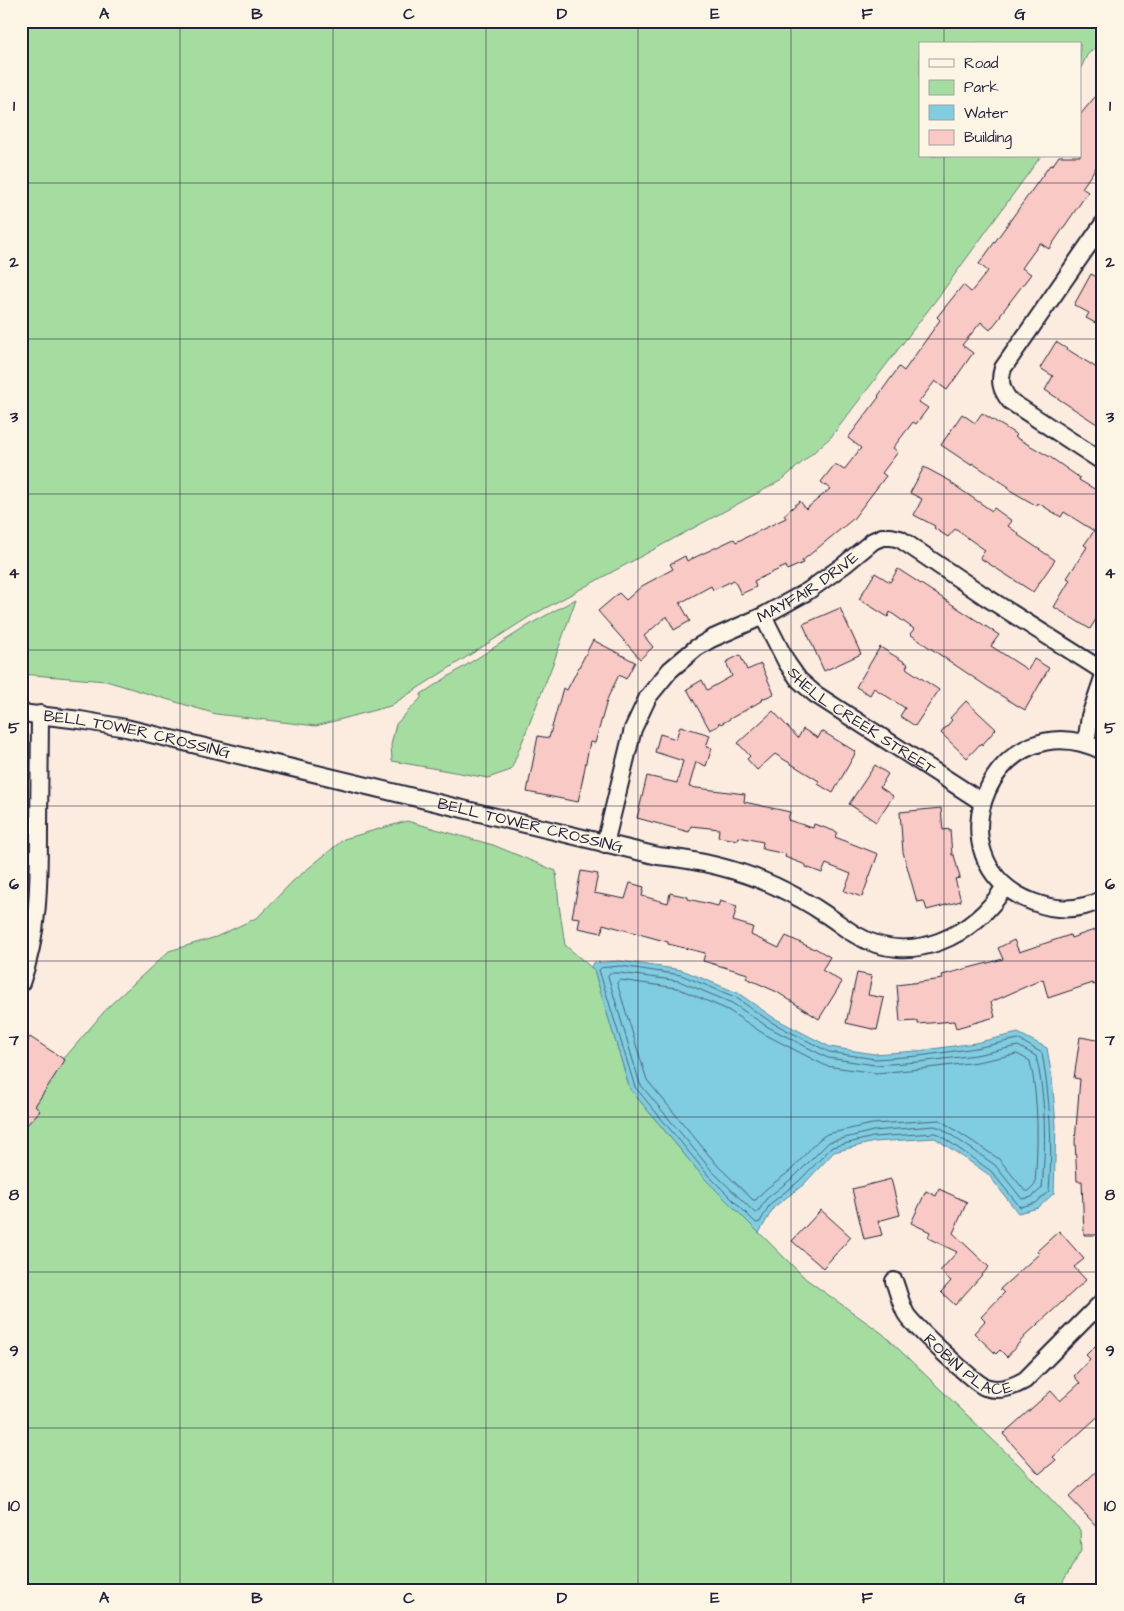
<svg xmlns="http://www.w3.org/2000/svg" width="1124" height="1611" viewBox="0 0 1124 1611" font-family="'Architects Daughter',sans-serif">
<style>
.green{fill:#a5dda1;stroke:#64806e}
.water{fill:#80cce0;stroke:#5a889e}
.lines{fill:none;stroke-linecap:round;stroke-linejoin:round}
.shore{stroke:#48667d;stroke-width:1}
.building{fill:#f9c9c5;stroke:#22223b}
.minor-casing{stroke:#22223b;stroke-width:20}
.minor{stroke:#fcf5e5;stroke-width:16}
.grid{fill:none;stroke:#22223b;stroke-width:1;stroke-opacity:0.55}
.labels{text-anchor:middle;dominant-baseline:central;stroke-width:4.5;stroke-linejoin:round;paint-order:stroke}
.street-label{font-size:16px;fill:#22223b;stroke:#fcf5e5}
.neatline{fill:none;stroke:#22223b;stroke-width:2}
.grid-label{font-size:16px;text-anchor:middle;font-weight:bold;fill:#22223b}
</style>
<rect width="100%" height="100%" fill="#fbecdf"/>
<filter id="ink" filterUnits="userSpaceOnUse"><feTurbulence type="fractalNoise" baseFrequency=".02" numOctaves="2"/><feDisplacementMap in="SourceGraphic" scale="10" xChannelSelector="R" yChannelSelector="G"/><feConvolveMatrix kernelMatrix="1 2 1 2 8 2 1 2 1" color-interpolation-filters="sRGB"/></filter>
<g filter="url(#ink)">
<path class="green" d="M21 21H1103V40L1087 55 1080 70V44H920V156H1041L942 292 831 437 782 480 529 617 390 706 316 726 216 714 106 681 21 674Z
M576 599 554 661 511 770 488 778 392 761 391 745 396 724 421 698V694L534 622Z
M407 821 493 845 556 871 559 905 565 945 594 970 630 1089 704 1178 806 1279 883 1334 1019 1465 1080 1530 1081 1551 1058 1590H21V1136L44 1082 109 1006 169 951 216 937 258 917 293 881 344 839Z"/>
<path class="water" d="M620 961 682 970 738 993 774 1018 830 1047 874 1054 918 1051 975 1043 1018 1033 1047 1048 1052 1078 1056 1125 1054 1193 1038 1208 1018 1213 988 1174 935 1138 874 1142 834 1152 803 1185 774 1207 759 1233 704 1178 630 1089 594 970 591 967 593 963Z"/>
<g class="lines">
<path class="shore" d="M621 966 681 975 735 997 771 1022 829 1052 875 1059 919 1056 976 1048 1018 1039 1042 1053C1050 1098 1053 1145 1049 1191L1036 1203 1020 1207 991 1171 938 1134 934 1133 873 1137 832 1147 799 1181 770 1204 760 1222 756 1223 708 1175 635 1087 599 970 601 968Z
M610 973H620L679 981 732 1003 768 1027 828 1058 875 1065 919 1062 976 1055 1018 1046 1036 1056C1046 1098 1046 1145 1042 1188L1032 1197 1022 1199 995 1165 941 1128 934 1126 873 1131 829 1142 795 1176 766 1199 758 1212 755 1213 712 1171 640 1084 608 976Z
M620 980 677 988 728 1010 764 1034 826 1066 876 1073 920 1069 977 1062 1017 1054 1030 1061C1039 1100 1038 1144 1035 1185L1029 1191H1025L999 1159 940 1120 872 1124 827 1134C813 1142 803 1159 791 1170 780 1180 765 1187 756 1200H753L718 1166 647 1080 617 983Z"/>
</g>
<path class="building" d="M1103 87V157L1082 188 1088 192 1049 249 1040 243 1022 268 1031 274 1000 315 1001 316 990 330 981 322 962 345 973 353 947 390 935 381 919 402 928 408 916 424 913 422 893 448 898 452 882 473 886 476 853 519 802 561 803 563 787 570 786 566 754 581 756 587 741 594 734 580 713 590 711 586 680 603 690 621 674 630 667 616 644 636 653 647 640 659 598 611 619 593 626 600 642 586 673 569 670 564 685 556 687 561 734 539 736 542 786 518 784 515 800 501 806 509 830 489 821 482 835 464 844 470 861 448 848 438 879 397 878 396 899 367 904 371 940 320 937 317 963 285 971 292 988 271 979 264 1050 165 1052 166 1059 156H1080V115Z
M1091 274 1103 280V327L1086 318 1089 313 1074 305Z
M1056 342 1103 372V428L1045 390 1053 376 1040 368Z
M982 413 1017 435 1015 437 1050 457 1080 478 1079 480 1103 494V608L1090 629 1054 607 1070 580 1067 578 1087 547 1084 545 1094 531 1064 512 1061 517 1038 503 1037 506 1008 489 1009 487 972 463 971 465 941 445 962 414 975 423Z
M924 467 952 482 951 483 992 511 994 508 1012 521 1008 526 1019 534 1018 535 1055 560 1033 592 980 558 985 550 955 529 948 537 934 528 935 526 914 515 922 499 910 493Z
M898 569 999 635 991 646 1028 670 1034 659 1049 668 1025 710 995 692 924 644 910 634 914 629 890 612 888 617 859 599 875 573 890 582Z
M840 608 861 654 824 671 803 624Z
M593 640 635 662 626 679 619 675 608 697 595 743 590 742 578 802 527 792 538 736 549 738 563 688 567 690Z
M880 647 908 664 906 668 939 690 915 726 900 716 905 708 874 688 870 695 856 687Z
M740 655 747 670 761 664 774 694 762 699 763 700 721 724 719 722 718 726 710 730 687 689 702 680 707 690 732 676 726 662Z
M966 701 996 729 982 745 981 743 967 758 941 733 952 720 950 718Z
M773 711 798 738 803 729 818 738 822 731 856 752 833 793 818 784 819 781 775 754 757 770 747 759 750 756 738 743Z
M680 726 710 735 706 747 712 748 706 766 696 762 689 787 745 794 744 802 790 812 788 820 813 828 814 824 837 832 835 837 878 854 862 897 844 891 851 874 826 864 822 873 806 867V865L785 857 786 854 762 849 763 842 739 837 738 840 718 837 719 829 691 826 689 832 637 818 647 776 677 783 683 761 655 752 660 734 676 739Z
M875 765 888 774 880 787 893 796 876 822 849 804Z
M941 808 943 830 950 829 952 855H954L960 878 955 879 961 901 927 910 924 901 917 902 903 852 900 812Z
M581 871 598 874 594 893 625 899 630 883 644 887 642 896 668 903 670 893 688 897V899L718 906 720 901 737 906 733 921 753 927 751 935 779 948 786 936 814 949 815 948 830 957 822 970 842 982 819 1019 777 992 746 978 748 974 703 961 705 953 668 944V942L603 924 602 933 578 928 580 918 572 917Z
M1103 927V982L1093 985V983L1048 998 1043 979 991 1002 995 1017 956 1028 954 1021 918 1024V1021L900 1022 897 985 943 979 942 975 1003 959 998 948 1014 940 1019 952 1070 935 1071 938Z
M857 973 872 976 868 995 884 998 877 1030 846 1023Z
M30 1037 65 1060 35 1106 40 1111 21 1131V1050Z
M1080 1037 1103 1041V1235H1084L1082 1181H1077L1075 1141 1080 1079 1074 1078Z
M891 1179 900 1215 878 1221 882 1235 864 1239 852 1189Z
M939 1189 967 1202 953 1233 989 1267 955 1305 941 1292 951 1281 940 1271 957 1252 928 1238 930 1232 911 1223 926 1191 936 1196Z
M821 1210 851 1237 823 1268 792 1241Z
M1059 1231 1084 1259 1074 1267 1086 1280 1025 1336 1007 1357 1000 1350 996 1354 974 1333 985 1321 981 1317 1004 1293 1000 1289 1039 1254 1037 1251Z
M1103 1338V1412L1053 1457 1056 1460 1039 1474 1003 1434 1051 1391 1060 1401 1080 1383 1074 1376 1090 1359 1086 1355Z
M1103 1465V1533L1069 1497Z"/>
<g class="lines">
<g class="minor-casing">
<g id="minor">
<path d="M1103 224 1003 368C999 381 1001 390 1010 401L1103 462"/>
<path id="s1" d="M763 616 787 663 799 680 815 694 982 802"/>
<path id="s2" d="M21 713 80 720 126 728 658 856C698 860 738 869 775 886 792 894 809 903 825 914 835 920 845 929 856 935 910 967 975 937 1005 886"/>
<path d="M1086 744 1090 716 1103 678"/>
<path d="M1103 751C994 697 926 862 1033 902 1056 911 1080 911 1103 899"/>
<path id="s3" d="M605 844 633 729 648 697 670 670 696 648 711 639 763 616 808 591 844 565 873 541 882 537H891L900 539 986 597 1103 671"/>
<path d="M21 983C39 934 39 881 39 829 39 791 40 753 40 714"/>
<path id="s4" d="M894 1281C898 1291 901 1305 906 1314 913 1325 974 1383 985 1387 999 1392 1013 1387 1025 1380L1103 1301"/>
</g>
</g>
<use href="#minor" class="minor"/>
</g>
</g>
<path class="grid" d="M180 21V1590M333 21V1590M486 21V1590M638 21V1590M791 21V1590M944 21V44M944 156V1590M21 183H1103M21 339H1103M21 494H1103M21 650H1103M21 806H1103M21 961H1103M21 1117H1103M21 1272H1103M21 1428H1103"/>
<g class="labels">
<g class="street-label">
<text stroke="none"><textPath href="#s3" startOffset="350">MAYFAIR DRIVE</textPath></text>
<text stroke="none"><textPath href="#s1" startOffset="148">SHELL CREEK STREET</textPath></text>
<text stroke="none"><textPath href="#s2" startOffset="118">BELL TOWER CROSSING</textPath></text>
<text stroke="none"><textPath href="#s2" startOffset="522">BELL TOWER CROSSING</textPath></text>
<text stroke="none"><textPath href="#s4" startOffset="118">ROBIN PLACE</textPath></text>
</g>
</g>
<rect width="1124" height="1611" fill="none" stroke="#fcf5e5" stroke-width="55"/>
<rect x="919" y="42" width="162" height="115" fill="#fcf5e5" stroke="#a5a1a1"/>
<rect x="929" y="59" width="25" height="8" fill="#fcf5e5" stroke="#a5a1a1"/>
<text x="964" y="68" font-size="15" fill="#22223b">Road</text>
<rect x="929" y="80" width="25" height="15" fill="#a5dda1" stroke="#a5a1a1"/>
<text x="964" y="92" font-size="15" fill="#22223b">Park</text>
<rect x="929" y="105" width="25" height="15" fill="#80cce0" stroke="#a5a1a1"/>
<text x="964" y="118" font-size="15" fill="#22223b">Water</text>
<rect x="929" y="130" width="25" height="15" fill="#f9c9c5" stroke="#a5a1a1"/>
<text x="964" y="142" font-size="15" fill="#22223b">Building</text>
<rect x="28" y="28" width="1068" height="1556" class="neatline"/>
<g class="grid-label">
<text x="104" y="19">A</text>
<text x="257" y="19">B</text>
<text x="409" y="19">C</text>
<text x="562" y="19">D</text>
<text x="715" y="19">E</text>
<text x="867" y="19">F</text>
<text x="1020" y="19">G</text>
<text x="14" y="111">1</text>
<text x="1110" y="111">1</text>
<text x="14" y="267">2</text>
<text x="1110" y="267">2</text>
<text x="14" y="422">3</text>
<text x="1110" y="422">3</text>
<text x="14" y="578">4</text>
<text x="1110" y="578">4</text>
<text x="14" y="733">5</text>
<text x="1110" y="733">5</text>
<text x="14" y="889">6</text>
<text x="1110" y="889">6</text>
<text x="14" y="1045">7</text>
<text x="1110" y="1045">7</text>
<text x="14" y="1200">8</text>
<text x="1110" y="1200">8</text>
<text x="14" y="1356">9</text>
<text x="1110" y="1356">9</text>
<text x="14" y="1511">10</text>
<text x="1110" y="1511">10</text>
<text x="104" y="1603">A</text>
<text x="257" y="1603">B</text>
<text x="409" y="1603">C</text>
<text x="562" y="1603">D</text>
<text x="715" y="1603">E</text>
<text x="867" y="1603">F</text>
<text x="1020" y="1603">G</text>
</g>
</svg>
